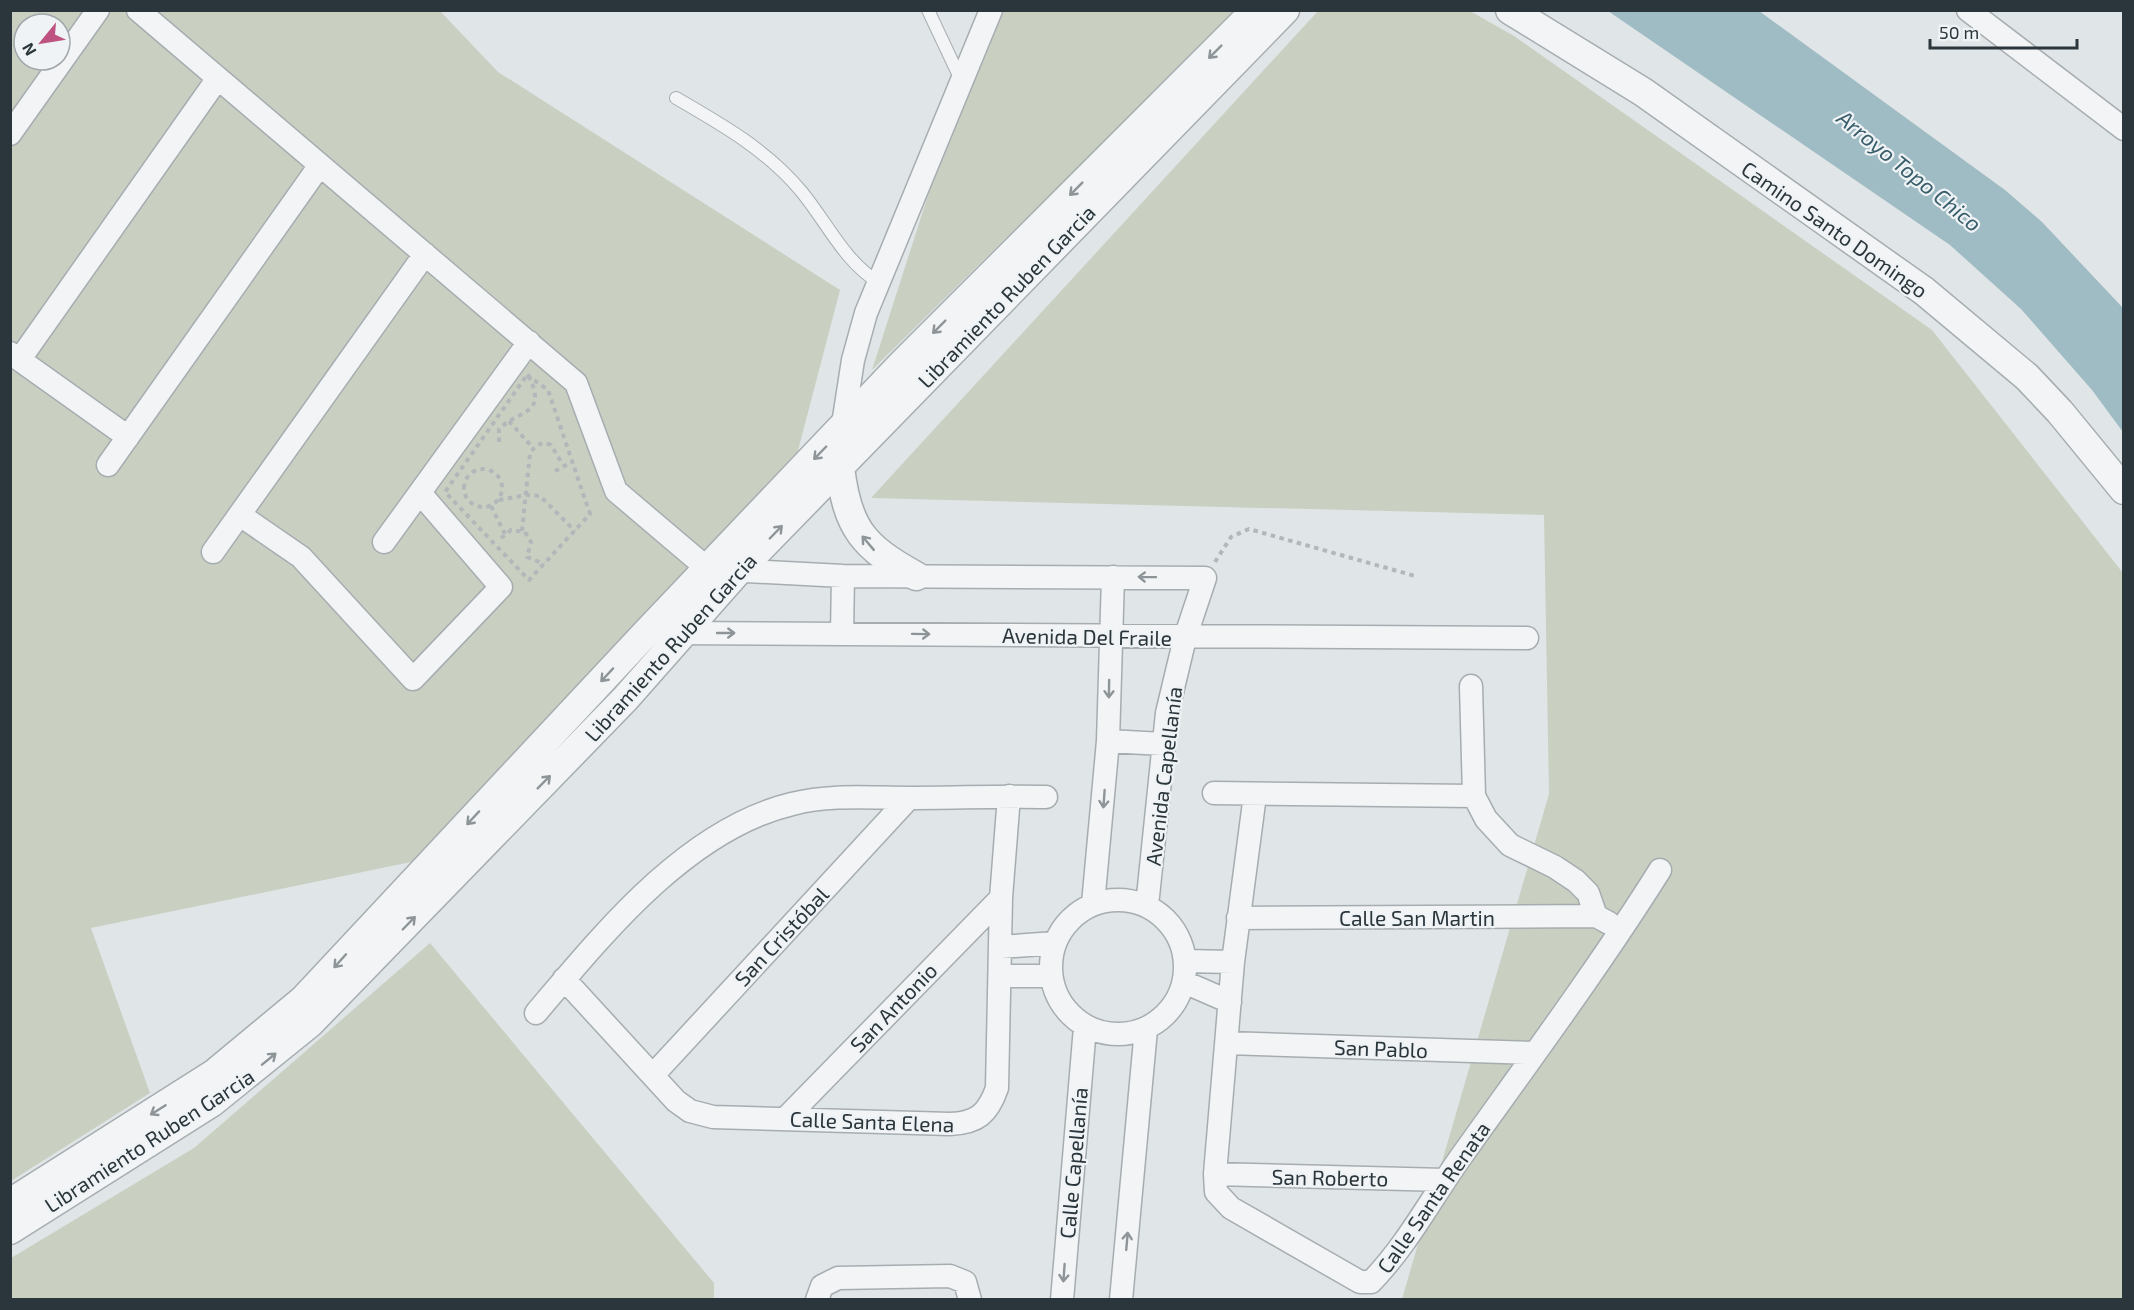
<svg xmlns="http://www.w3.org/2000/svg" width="2134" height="1310" viewBox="0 0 2134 1310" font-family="'Exo 2',sans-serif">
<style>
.green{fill:#c9d0c2;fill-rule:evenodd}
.water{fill:#9fbbc3}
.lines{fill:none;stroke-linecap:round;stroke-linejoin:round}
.service-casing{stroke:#a6adb0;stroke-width:14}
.minor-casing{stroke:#a6adb0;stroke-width:25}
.tertiary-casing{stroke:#a6adb0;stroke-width:31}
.path{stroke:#b2b7ba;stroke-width:4;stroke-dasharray:4.5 4.5;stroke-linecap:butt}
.service{stroke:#f2f4f6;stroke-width:12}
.minor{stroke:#f2f4f6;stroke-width:22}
.tertiary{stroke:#f2f4f6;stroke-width:28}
.oneway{stroke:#8e9599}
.labels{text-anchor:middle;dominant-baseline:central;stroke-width:4.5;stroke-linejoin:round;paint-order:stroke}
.street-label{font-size:21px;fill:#2a363c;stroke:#eff3f5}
.water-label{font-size:22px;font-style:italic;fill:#395e6b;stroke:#eff3f5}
</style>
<rect width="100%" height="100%" fill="#e0e5e7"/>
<path class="green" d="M11 11H440L498 72 840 290 795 462 411 862 91 928 150 1093 11 1181ZM24 24H60V60H24Z
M1001 11H1236L872 370 948 133Z
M1318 11H1470L1514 36 1932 330 2123 573V1299H1402L1549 794 1544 515 871 498Z
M430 943 714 1283V1299H11V1258L194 1148Z"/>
<path class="water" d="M1608 11H1759L2005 190 2042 222 2123 308V432L2092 390 2021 309 1950 245Z"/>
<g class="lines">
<g class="service-casing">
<path id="service" d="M928 10 961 80
M676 98C721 124 767 150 801 191 826 221 844 261 878 282"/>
</g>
<g class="minor-casing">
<path id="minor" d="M138 10 576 383 616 491 708 569 843 576 1205 578 1185 638 1167 713 1147 906
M1968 10 2124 129
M10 134 98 10
M10 353 128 437
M20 359 218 78
M842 431 853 360 866 313 991 10
M108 465 320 165
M240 515 301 557 413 679 501 587 420 493
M384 542 529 342
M213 552 425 254
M672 633 1527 638
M842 634 843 576
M1471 686 1474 796 1486 819 1510 845 1555 867 1576 881 1588 893 1596 916 1609 923
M1108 741 1163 744
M1214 793 1474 796
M1255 795 1233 962 1215 1174 1216 1192 1231 1208 1360 1282H1371C1408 1244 1432 1197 1463 1154 1530 1060 1599 967 1660 870
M1051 967a67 67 0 1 1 134 0a67 67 0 1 1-134 0Z
M1093 904 1108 741 1113 577
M1238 918 1596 916
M1001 947 1055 943
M1185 961 1233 962
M1000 976H1051
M564 979 676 1101 690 1111 713 1117 950 1124C977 1123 988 1114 997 1088L1001 898 1009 796
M1184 982 1230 1002
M536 1013C603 934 687 829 792 804 831 794 870 798 910 798 955 798 1000 796 1046 797
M1227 1043 1535 1053
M654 1074 909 798
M786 1118 1001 898
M1215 1174 1445 1180
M817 1300 822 1286 838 1278 950 1276 965 1282 970 1300
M1062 1300 1085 1027
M1121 1300 1146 1029"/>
</g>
<g class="tertiary-casing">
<path id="tertiary" d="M1510 10 1643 92 1924 291 2027 377 2060 412 2124 490
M840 467C847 528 863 547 916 576
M10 1203 215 1073 303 1000 646 633 902 364 1256 10
M10 1230 211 1103 310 1023 625 699 738 571 1285 10"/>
</g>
<path class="path" d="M527 375 548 390 590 514 529 580 445 492Z
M509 421 533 448
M499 442V429C518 410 548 415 529 377
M464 488a19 19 0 1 1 38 0a19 19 0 1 1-38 0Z
M555 471 572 462
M499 500 526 495 540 496 575 531
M491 506 505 534
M522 531 530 453C536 445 541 441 551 445L563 465
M501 538 511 530 525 532 531 542 527 557 544 564
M1215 562 1231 537 1249 529 1415 576"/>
<use href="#service" class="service"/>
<use href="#minor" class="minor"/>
<use href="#tertiary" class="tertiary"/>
</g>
<defs><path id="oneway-shaft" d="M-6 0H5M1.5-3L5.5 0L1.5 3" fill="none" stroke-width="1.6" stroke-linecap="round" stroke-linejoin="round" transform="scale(1.5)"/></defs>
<g class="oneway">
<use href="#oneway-shaft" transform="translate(1215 52) rotate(135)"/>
<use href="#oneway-shaft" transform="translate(1076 189) rotate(135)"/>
<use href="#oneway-shaft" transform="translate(939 327) rotate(135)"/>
<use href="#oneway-shaft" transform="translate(820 453) rotate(134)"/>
<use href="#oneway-shaft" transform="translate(776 532) rotate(-46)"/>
<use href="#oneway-shaft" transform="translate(868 543) rotate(-130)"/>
<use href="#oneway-shaft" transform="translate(1147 577) rotate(-179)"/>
<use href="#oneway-shaft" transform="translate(726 633)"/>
<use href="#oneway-shaft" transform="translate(921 634) rotate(1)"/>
<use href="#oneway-shaft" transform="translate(607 675) rotate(133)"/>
<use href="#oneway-shaft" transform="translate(1109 689) rotate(91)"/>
<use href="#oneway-shaft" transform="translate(544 782) rotate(-45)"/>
<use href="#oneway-shaft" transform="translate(1104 799) rotate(94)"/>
<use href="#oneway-shaft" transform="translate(473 818) rotate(133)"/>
<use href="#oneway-shaft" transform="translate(409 923) rotate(-46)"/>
<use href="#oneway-shaft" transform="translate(340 961) rotate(132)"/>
<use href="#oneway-shaft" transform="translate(269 1059) rotate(-39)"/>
<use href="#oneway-shaft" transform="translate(158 1110) rotate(148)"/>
<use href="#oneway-shaft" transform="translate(1127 1241) rotate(-85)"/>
<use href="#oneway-shaft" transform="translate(1064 1273) rotate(94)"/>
</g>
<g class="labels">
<g class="street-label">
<text transform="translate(1835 229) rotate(35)">Camino Santo Domingo</text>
<text transform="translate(1006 296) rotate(-46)">Libramiento Ruben Garcia</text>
<text transform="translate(1087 636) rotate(1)">Avenida Del Fraile</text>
<text transform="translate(670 647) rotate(-48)">Libramiento Ruben Garcia</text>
<text transform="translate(1163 776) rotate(-83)">Avenida Capellanía</text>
<text x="1417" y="917">Calle San Martin</text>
<text transform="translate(781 936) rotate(-47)">San Cristóbal</text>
<text transform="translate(893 1007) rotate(-46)">San Antonio</text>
<text transform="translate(1381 1048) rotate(2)">San Pablo</text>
<text transform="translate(872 1121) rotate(2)">Calle Santa Elena</text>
<text transform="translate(149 1140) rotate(-33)">Libramiento Ruben Garcia</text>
<text transform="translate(1073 1163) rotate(-85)">Calle Capellanía</text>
<text transform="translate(1330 1177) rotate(1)">San Roberto</text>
<text transform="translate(1433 1197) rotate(-55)">Calle Santa Renata</text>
</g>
<g class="water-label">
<text transform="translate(1910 170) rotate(39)">Arroyo Topo Chico</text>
</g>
</g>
<rect width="2134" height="1310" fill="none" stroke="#2a363c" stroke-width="24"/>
<g transform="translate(42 42) rotate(240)"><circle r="28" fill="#eff3f5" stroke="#a0a7ab" stroke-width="1.5"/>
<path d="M0-4.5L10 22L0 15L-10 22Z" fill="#be5382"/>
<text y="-9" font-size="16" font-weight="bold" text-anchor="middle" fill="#2a363c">N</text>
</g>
<path d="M1930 39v9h147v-9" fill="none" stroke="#2a363c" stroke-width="3"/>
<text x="1939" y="39" font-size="18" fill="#2a363c" stroke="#eff3f5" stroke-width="4.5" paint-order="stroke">50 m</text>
</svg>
